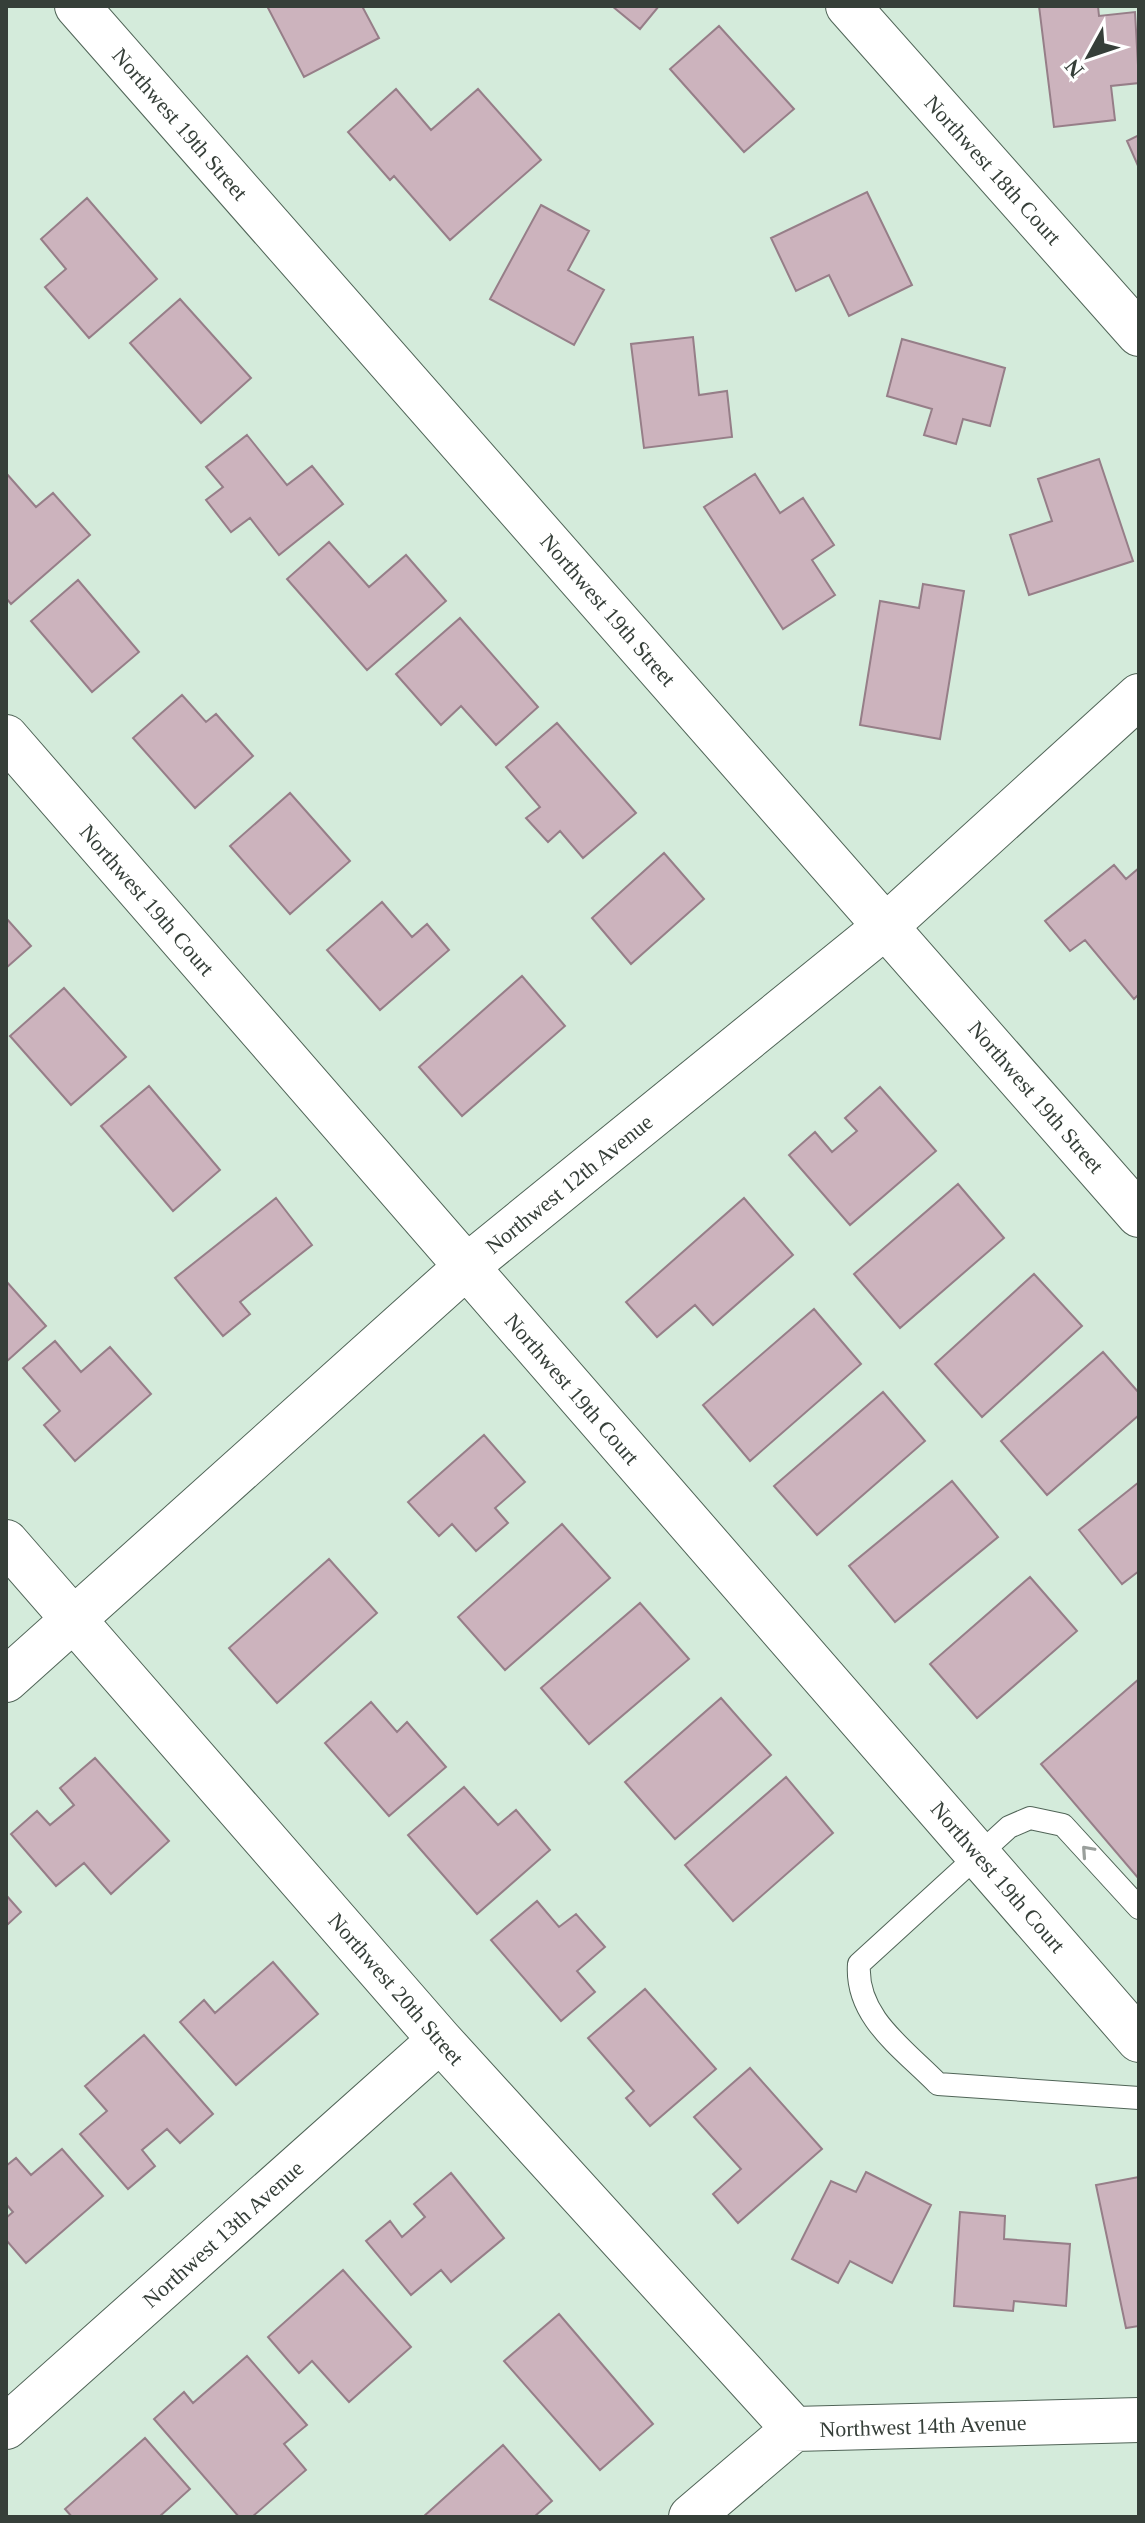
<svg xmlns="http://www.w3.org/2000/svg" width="1145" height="2523" viewBox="0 0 1145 2523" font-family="Georgia,serif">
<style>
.building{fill:#ccb3bd;stroke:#967e88;stroke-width:2}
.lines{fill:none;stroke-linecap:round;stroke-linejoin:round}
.service-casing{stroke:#506457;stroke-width:24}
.minor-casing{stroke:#506457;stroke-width:46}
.tertiary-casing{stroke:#506457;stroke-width:46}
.service{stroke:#fff;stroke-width:22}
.minor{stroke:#fff;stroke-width:44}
.tertiary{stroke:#fff;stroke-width:44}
.oneway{stroke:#9a9f9c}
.labels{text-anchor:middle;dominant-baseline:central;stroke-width:8;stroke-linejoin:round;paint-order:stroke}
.street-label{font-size:22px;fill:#363f39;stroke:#fff}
</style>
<rect width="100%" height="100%" fill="#d4ebdb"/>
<path class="building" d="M267 6H362L379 38 304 77Z
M612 6H659L640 29Z
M1039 6H1098L1099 16 1135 12 1139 83 1111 86 1115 120 1054 127Z
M719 26 794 109 744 152 670 69Z
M396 89 431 130 478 89 541 160 450 240 394 176 390 180 348 132Z
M1139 135V168L1127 141Z
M867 192 912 285 849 316 829 275 796 291 771 238Z
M87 198 157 279 89 338 45 287 66 269 41 239Z
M541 205 589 231 568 270 604 290 574 345 490 299Z
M180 299 251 378 201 423 130 343Z
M693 337 699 395 727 391 732 437 644 448 631 344Z
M902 339 1005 368 990 426 963 419 956 444 924 435 932 409 887 396Z
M247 435 287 485 312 466 343 504 279 555 250 518 231 532 206 500 223 487 206 467Z
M1099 459 1133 561 1029 595 1010 535 1052 521 1038 479Z
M6 473 36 507 53 493 90 535 11 604 6 598Z
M755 474 780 513 803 498 834 545 812 560 835 595 783 629 704 507Z
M329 542 369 587 406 555 446 601 367 670 287 579Z
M78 580 139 652 92 692 31 621Z
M923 584 964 591 940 739 860 725 880 601 919 608Z
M460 618 538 707 496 745 461 706 441 725 396 674Z
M182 695 206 722 216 714 253 756 195 808 133 738Z
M557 723 636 813 583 858 560 831 548 842 526 818 540 807 506 767Z
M290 793 350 861 290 914 230 846Z
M664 853 704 899 631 964 592 918Z
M1114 865 1126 879 1139 868V994L1134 999 1085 940 1070 951 1045 921Z
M382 902 412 937 427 924 449 950 380 1010 327 950Z
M6 918 31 946 6 968Z
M522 976 565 1026 462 1116 419 1067Z
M64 988 126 1057 71 1105 10 1036Z
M149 1086 220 1170 173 1211 101 1126Z
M880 1087 936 1151 850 1225 789 1155 815 1132 832 1152 857 1131 845 1118Z
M958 1184 1004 1238 900 1328 854 1274Z
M276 1198 312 1245 240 1302 250 1314 223 1336 175 1278Z
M744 1198 793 1255 713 1325 695 1305 657 1337 626 1302Z
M1034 1274 1082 1326 982 1417 935 1364Z
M6 1281 46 1326 6 1362Z
M814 1309 861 1364 750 1461 703 1405Z
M55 1341 81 1372 110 1347 151 1394 75 1461 44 1425 60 1411 23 1368Z
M1103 1352 1139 1393V1415L1047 1495 1001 1441Z
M883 1392 925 1441 817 1535 774 1486Z
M484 1435 525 1482 495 1508 508 1523 476 1551 452 1524 439 1536 408 1502Z
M952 1481 998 1537 895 1622 849 1566Z
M1139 1482V1571L1122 1584 1079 1530Z
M562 1524 610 1578 505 1670 458 1617Z
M329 1559 377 1613 277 1703 229 1648Z
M1030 1577 1077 1631 977 1718 930 1664Z
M640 1603 689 1659 589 1744 541 1688Z
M1139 1679V1879L1041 1764Z
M721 1698 771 1755 675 1839 625 1782Z
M371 1702 397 1732 407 1722 446 1767 389 1816 325 1743Z
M95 1758 169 1841 111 1894 84 1863 56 1886 11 1834 37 1811 50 1825 74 1805 60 1788Z
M786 1777 833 1833 733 1921 685 1865Z
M464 1787 498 1825 516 1810 550 1850 477 1914 408 1835Z
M6 1895 21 1912 6 1926Z
M537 1901 559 1927 576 1914 605 1947 577 1971 595 1992 561 2021 491 1940Z
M273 1962 318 2014 236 2085 180 2022 204 2000 215 2013Z
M645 1989 716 2069 650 2126 626 2098 634 2091 588 2038Z
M144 2035 213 2114 180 2143 167 2129 142 2150 155 2166 128 2189 80 2134 107 2111 85 2086Z
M750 2068 822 2149 738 2223 713 2194 741 2169 694 2117Z
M62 2149 103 2196 26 2263 6 2240V2218L13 2212 6 2204V2166L16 2158 31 2175Z
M866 2172 931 2205 892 2283 850 2261 838 2283 792 2259 831 2181 856 2192Z
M451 2173 504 2238 451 2282 441 2270 411 2295 366 2241 390 2221 402 2237 425 2217 414 2204Z
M1139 2177V2326L1126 2328 1096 2185Z
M960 2212 1005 2216 1004 2239 1070 2244 1066 2306 1014 2301 1013 2311 954 2306Z
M343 2270 411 2347 349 2402 312 2361 299 2373 268 2337Z
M559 2314 653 2424 600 2470 504 2361Z
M247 2356 307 2425 284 2444 306 2470 252 2517H239L154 2419 184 2392 193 2403Z
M145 2438 190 2489 159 2517H72L65 2509Z
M503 2445 552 2501 534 2517H423Z"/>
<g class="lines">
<g class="service-casing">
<path id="service" d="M1139 1908 1063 1825 1030 1818 1009 1827 859 1964C855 2017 904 2049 938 2084L1139 2098"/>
</g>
<g class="minor-casing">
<path id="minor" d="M848 6 1139 334
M6 737 1139 2040
M6 1542 440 2040 794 2429
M6 1680 466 1267 886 926 1139 696
M6 2427 440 2040
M691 2517 794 2429 1139 2420"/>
</g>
<g class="tertiary-casing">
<path id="tertiary" d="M77 6 1139 1215"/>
</g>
<use href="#service" class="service"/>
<use href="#minor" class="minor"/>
<use href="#tertiary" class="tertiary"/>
</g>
<defs><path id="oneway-chevron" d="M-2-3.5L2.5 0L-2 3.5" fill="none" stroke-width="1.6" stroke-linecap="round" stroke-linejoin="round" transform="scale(2)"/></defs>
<use class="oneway" href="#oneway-chevron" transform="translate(1087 1851) rotate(-132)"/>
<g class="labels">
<g class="street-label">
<text transform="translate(180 124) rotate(49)">Northwest 19th Street</text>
<text transform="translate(993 170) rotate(48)">Northwest 18th Court</text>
<text transform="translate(608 610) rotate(49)">Northwest 19th Street</text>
<text transform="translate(147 900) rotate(49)">Northwest 19th Court</text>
<text transform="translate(1036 1097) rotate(49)">Northwest 19th Street</text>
<text transform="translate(569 1184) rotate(-39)">Northwest 12th Avenue</text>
<text transform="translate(572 1389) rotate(49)">Northwest 19th Court</text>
<text transform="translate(998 1877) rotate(49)">Northwest 19th Court</text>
<text transform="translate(396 1989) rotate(49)">Northwest 20th Street</text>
<text transform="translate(223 2234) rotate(-42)">Northwest 13th Avenue</text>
<text transform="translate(923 2426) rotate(-2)">Northwest 14th Avenue</text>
</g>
</g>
<rect width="1145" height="2523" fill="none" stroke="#363f39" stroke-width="16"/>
<g transform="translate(1089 56) rotate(230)" stroke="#ffffff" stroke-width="6" paint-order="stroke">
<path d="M0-6L14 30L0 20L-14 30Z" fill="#363f39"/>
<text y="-12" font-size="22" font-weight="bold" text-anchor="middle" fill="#363f39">N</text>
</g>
</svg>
